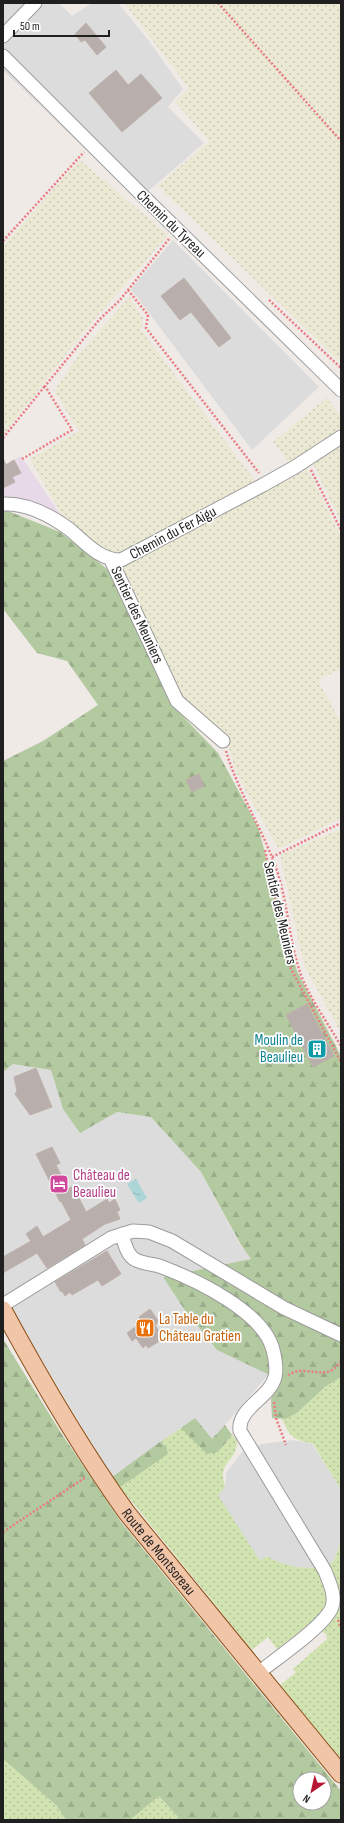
<svg xmlns="http://www.w3.org/2000/svg" width="344" height="1823" viewBox="0 0 344 1823" font-family="'Sofia Sans Condensed',sans-serif">
<style>
.residential{fill:#dddcdc}
.industrial{fill:#e7d9e7}
.farmland{fill:url(#farmland-dots)}
.grass{fill:url(#grass-dots)}
.forest{fill:url(#forest-firs);fill-rule:evenodd}
.parking{fill:#dbdbdb}
.water{fill:url(#water-ripples)}
.building{fill:#b8afac;stroke:#bfb0aa}
.lines{fill:none;stroke-linecap:round;stroke-linejoin:round}
.minor-casing{stroke:#9c9c9c;stroke-width:15}
.major-casing{stroke:#894d11;stroke-width:19}
.path{stroke:#ea7b83;stroke-width:2.5;stroke-dasharray:2 2;stroke-linecap:butt}
.minor{stroke:#fff;stroke-width:13}
.major{stroke:#f1c5a8;stroke-width:17}
.labels{text-anchor:middle;dominant-baseline:central;stroke-width:3.5;stroke-linejoin:round;paint-order:stroke}
.street-label{font-size:15px;fill:#1f1f1f;stroke:#fff}
.culture-label{font-size:15px;fill:#0d838f;stroke:#fff;text-anchor:end}
.hotel-label{font-size:15px;fill:#b23c85;stroke:#fff;text-anchor:start}
.food-label{font-size:15px;fill:#c56008;stroke:#fff;text-anchor:start}
</style>
<defs>
<pattern id="farmland-dots" width="8" height="8" patternUnits="userSpaceOnUse"><rect width="8" height="8" fill="#ebe9d4"/><path d="M2 2h.1M6 6h.1" fill="none" stroke="#c9c7b6" stroke-width="1.8" stroke-linecap="round"/></pattern>
<pattern id="grass-dots" width="8" height="8" patternUnits="userSpaceOnUse"><rect width="8" height="8" fill="#d2e3b2"/><path d="M2 2h.1M6 6h.1" fill="none" stroke="#b4c299" stroke-width="1.8" stroke-linecap="round"/></pattern>
<pattern id="forest-firs" width="22" height="20" patternUnits="userSpaceOnUse"><rect width="22" height="20" fill="#b3c9a0"/><path d="M5 1l3.5 6h-7zM16 11l3.5 6h-7z" fill="#9aac89"/></pattern>
<pattern id="water-ripples" width="26" height="14" patternUnits="userSpaceOnUse"><rect width="26" height="14" fill="#acd5d7"/><path d="M2 4q2-2 4 0t4 0M15 11q2-2 4 0t4 0" fill="none" stroke="#94b6b8"/></pattern>
</defs>
<rect width="100%" height="100%" fill="#efeae6"/>
<path class="residential" d="M3 3H59L72 16 92 3H118L149 41 183 89 168 107 204 143 138 200 3 70Z
M173 240 319 387 252 450 131 289Z
M13 1064 51 1070 63 1109 117 1112 151 1117 201 1172 240 1245 251 1259 163 1277 184 1309 217 1350 269 1374 212 1440 195 1419 112 1477 15 1315 3 1292V1072Z"/>
<path class="industrial" d="M21 456 62 517 3 499V465Z"/>
<path class="farmland" d="M124 3H341V363L158 186 210 141 175 102 189 88Z
M80 160 168 235 83 333 3 435V246Z
M129 297 143 318 141 330 256 482 117 556 103 549 64 519 30 459 79 431 54 391 80 353Z
M327 398 341 416V429L289 463 273 442Z
M341 442V522L312 462Z
M306 466 341 537V669L318 680 341 723V818L279 849 249 797 235 769 226 738 184 699 120 567Z
M341 829V1033L304 965 280 855Z"/>
<path class="grass" d="M341 1377V1490L313 1444C293 1439 290 1438 282 1419L298 1412 325 1387Z
M181 1428 218 1452 232 1435 237 1440C237 1464 217 1459 225 1487L267 1556C283 1565 298 1567 316 1568L320 1574 328 1597 321 1615 277 1649 268 1637 252 1650 120 1487 137 1475 166 1446 160 1442Z
M341 1541V1759L280 1685 296 1672 293 1669 327 1639 326 1634 320 1631C344 1609 344 1591 327 1564L333 1562Z
M3 1759 57 1806 66 1820H3Z
M159 1796 181 1820H130Z"/>
<path class="forest" d="M3 509 60 532 111 572 170 703 218 753 258 827 297 971 341 1056V1377L325 1387 298 1412 285 1419 272 1418 271 1399 280 1380 217 1350 184 1309 163 1277 251 1259 241 1245 201 1172 151 1117 117 1112 80 1133 63 1109 51 1070 13 1064 3 1072V761L43 741 98 705 67 661 37 653 3 609Z
M3 1339 61 1433 121 1522 341 1791V1820H181L159 1796 130 1820H66L57 1806 3 1759ZM300 1779H324V1803H300Z
M195 1418 212 1439 225 1425 232 1435 218 1452 207 1454 181 1428Z
M160 1442 166 1446 168 1454 120 1487 112 1477Z"/>
<path class="parking" d="M294 1440 312 1444 341 1490V1541L333 1562 316 1568 296 1567 278 1562 267 1556 260 1561 218 1495 225 1487 226 1473 242 1452 262 1444Z"/>
<path class="water" d="M136 1179 147 1198 139 1203 127 1184Z"/>
<path class="building" d="M86 23 106 47 97 55 85 40 81 42 75 34Z
M116 70 128 85 141 74 162 98 122 132 89 93Z
M184 278 231 338 219 347 191 312 180 320 161 296Z
M3 458 6 465 14 460 21 473 12 477 15 482 3 488Z
M199 774 204 786 192 792 186 780Z
M307 1004 334 1056 313 1067 286 1015Z
M36 1068 52 1107 30 1115 15 1094 17 1091 14 1077Z
M52 1147 60 1163 56 1165 68 1189 73 1186 86 1212 107 1199 109 1203 115 1199 120 1210 117 1212 120 1219 105 1224 82 1239 85 1245 47 1268 37 1253 3 1273V1257L31 1241 26 1234 37 1226 43 1237 71 1220 61 1201 60 1202 36 1154Z
M107 1251 121 1274 102 1286 98 1280 72 1295 70 1292 65 1296 62 1291 61 1292 55 1282Z
M150 1309 159 1322 155 1325 160 1333 158 1342 148 1348 146 1345 143 1348 136 1338 132 1341 127 1333 142 1322 139 1317Z"/>
<g class="lines">
<g class="minor-casing">
<path id="minor" d="M3 36 35 3
M3 56 141 194 341 390
M3 504C27 503 50 515 69 529 85 542 99 560 121 560L263 485 295 467 341 437
M111 560 177 701 223 741
M122 1234C124 1242 127 1256 136 1260 144 1264 154 1264 162 1267 196 1280 264 1312 273 1350 275 1357 277 1370 275 1377 270 1398 237 1408 240 1431L325 1571C329 1582 336 1595 332 1607 325 1626 274 1660 257 1674
M3 1305 111 1238 133 1231 149 1232 172 1241 284 1308 341 1335"/>
</g>
<g class="major-casing">
<g id="major">
<path id="s1" d="M3 1310C41 1380 81 1449 127 1513L341 1774"/>
</g>
</g>
<path class="path" d="M218 3 341 141
M3 241 84 152
M128 290 148 315 146 328 259 473
M269 300 341 368
M3 438 45 386
M22 459 72 430 45 386 99 320 120 300 169 239
M311 470 341 530
M226 751C238 791 261 827 275 865 288 900 288 937 300 972 307 994 329 1025 341 1046
M265 850 291 969 341 1062
M272 857 341 823
M288 1375C292 1373 298 1370 303 1371 320 1371 329 1378 341 1361
M274 1402 276 1418 286 1445
M3 1532 86 1477
M338 1620 341 1628"/>
<use href="#minor" class="minor"/>
<use href="#major" class="major"/>
</g>
<defs>
<g id="building-square" transform="scale(1)"><rect x="-9" y="-9" width="18" height="18" rx="4" fill="#0f9aa8" stroke="#fff"/><path d="M-4-6H4V6H1V3H-1V6H-4ZM-2.5-4.3h1.7v1.8h-1.7ZM.8-4.3h1.7v1.8H.8ZM-2.5-1h1.7V.8h-1.7ZM.8-1h1.7V.8H.8Z" fill="#fff"/></g>
<g id="hotel-square" transform="scale(1)"><rect x="-9" y="-9" width="18" height="18" rx="4" fill="#d1479c" stroke="#fff"/><path d="M-6-4.5h1.5V1H6V5H4.5V3h-9V5H-6ZM-4 0a1.8 1.8 0 1 1 3.6 0ZM.5 0V-2.5h3Q6-2.5 6 0Z" fill="#fff"/></g>
<g id="restaurant-square" transform="scale(1)"><rect x="-9" y="-9" width="18" height="18" rx="4" fill="#e8710a" stroke="#fff"/><path d="M-5-6h1v4h1v-4h1v4h1v-4h1v5L-1.5 .5V6h-2V.5L-5-1ZM5-6V6H3V1.5H1.5Q1.5-4 5-6Z" fill="#fff"/></g>
</defs>
<g fill-rule="evenodd">
<use href="#building-square" x="317" y="1049"/>
<use href="#hotel-square" x="59" y="1184"/>
<use href="#restaurant-square" x="145" y="1328"/>
</g>
<g class="labels">
<g class="street-label">
<text transform="translate(171 224) rotate(44)">Chemin du Tyreau</text>
<text transform="translate(173 533) rotate(-28)">Chemin du Fer Aigu</text>
<text transform="translate(137 615) rotate(65)">Sentier des Meuniers</text>
<text transform="translate(280 913) rotate(77)">Sentier des Meuniers</text>
<text stroke="none"><textPath href="#s1" startOffset="288">Route de Montsoreau</textPath></text>
</g>
<g class="culture-label">
<text x="303" y="1040">Moulin de<tspan x="303" dy="17">Beaulieu</tspan></text>
</g>
<g class="hotel-label">
<text x="73" y="1175">Château de<tspan x="73" dy="17">Beaulieu</tspan></text>
</g>
<g class="food-label">
<text x="159" y="1319">La Table du<tspan x="159" dy="17">Château Gratien</tspan></text>
</g>
</g>
<rect width="344" height="1823" fill="none" stroke="#1f1f1f" stroke-width="8"/>
<g transform="translate(312 1791) rotate(214)"><circle r="19" fill="#ffffff" stroke="#a5a5a5"/>
<path d="M0-3L7 15L0 10L-7 15Z" fill="#b71732"/>
<text y="-6" font-size="11" font-weight="bold" text-anchor="middle" fill="#1f1f1f">N</text>
</g>
<path d="M14 30v6h95v-6" fill="none" stroke="#1f1f1f" stroke-width="2"/>
<text x="20" y="30" font-size="12" fill="#1f1f1f" stroke="#ffffff" stroke-width="3" paint-order="stroke">50 m</text>
</svg>
